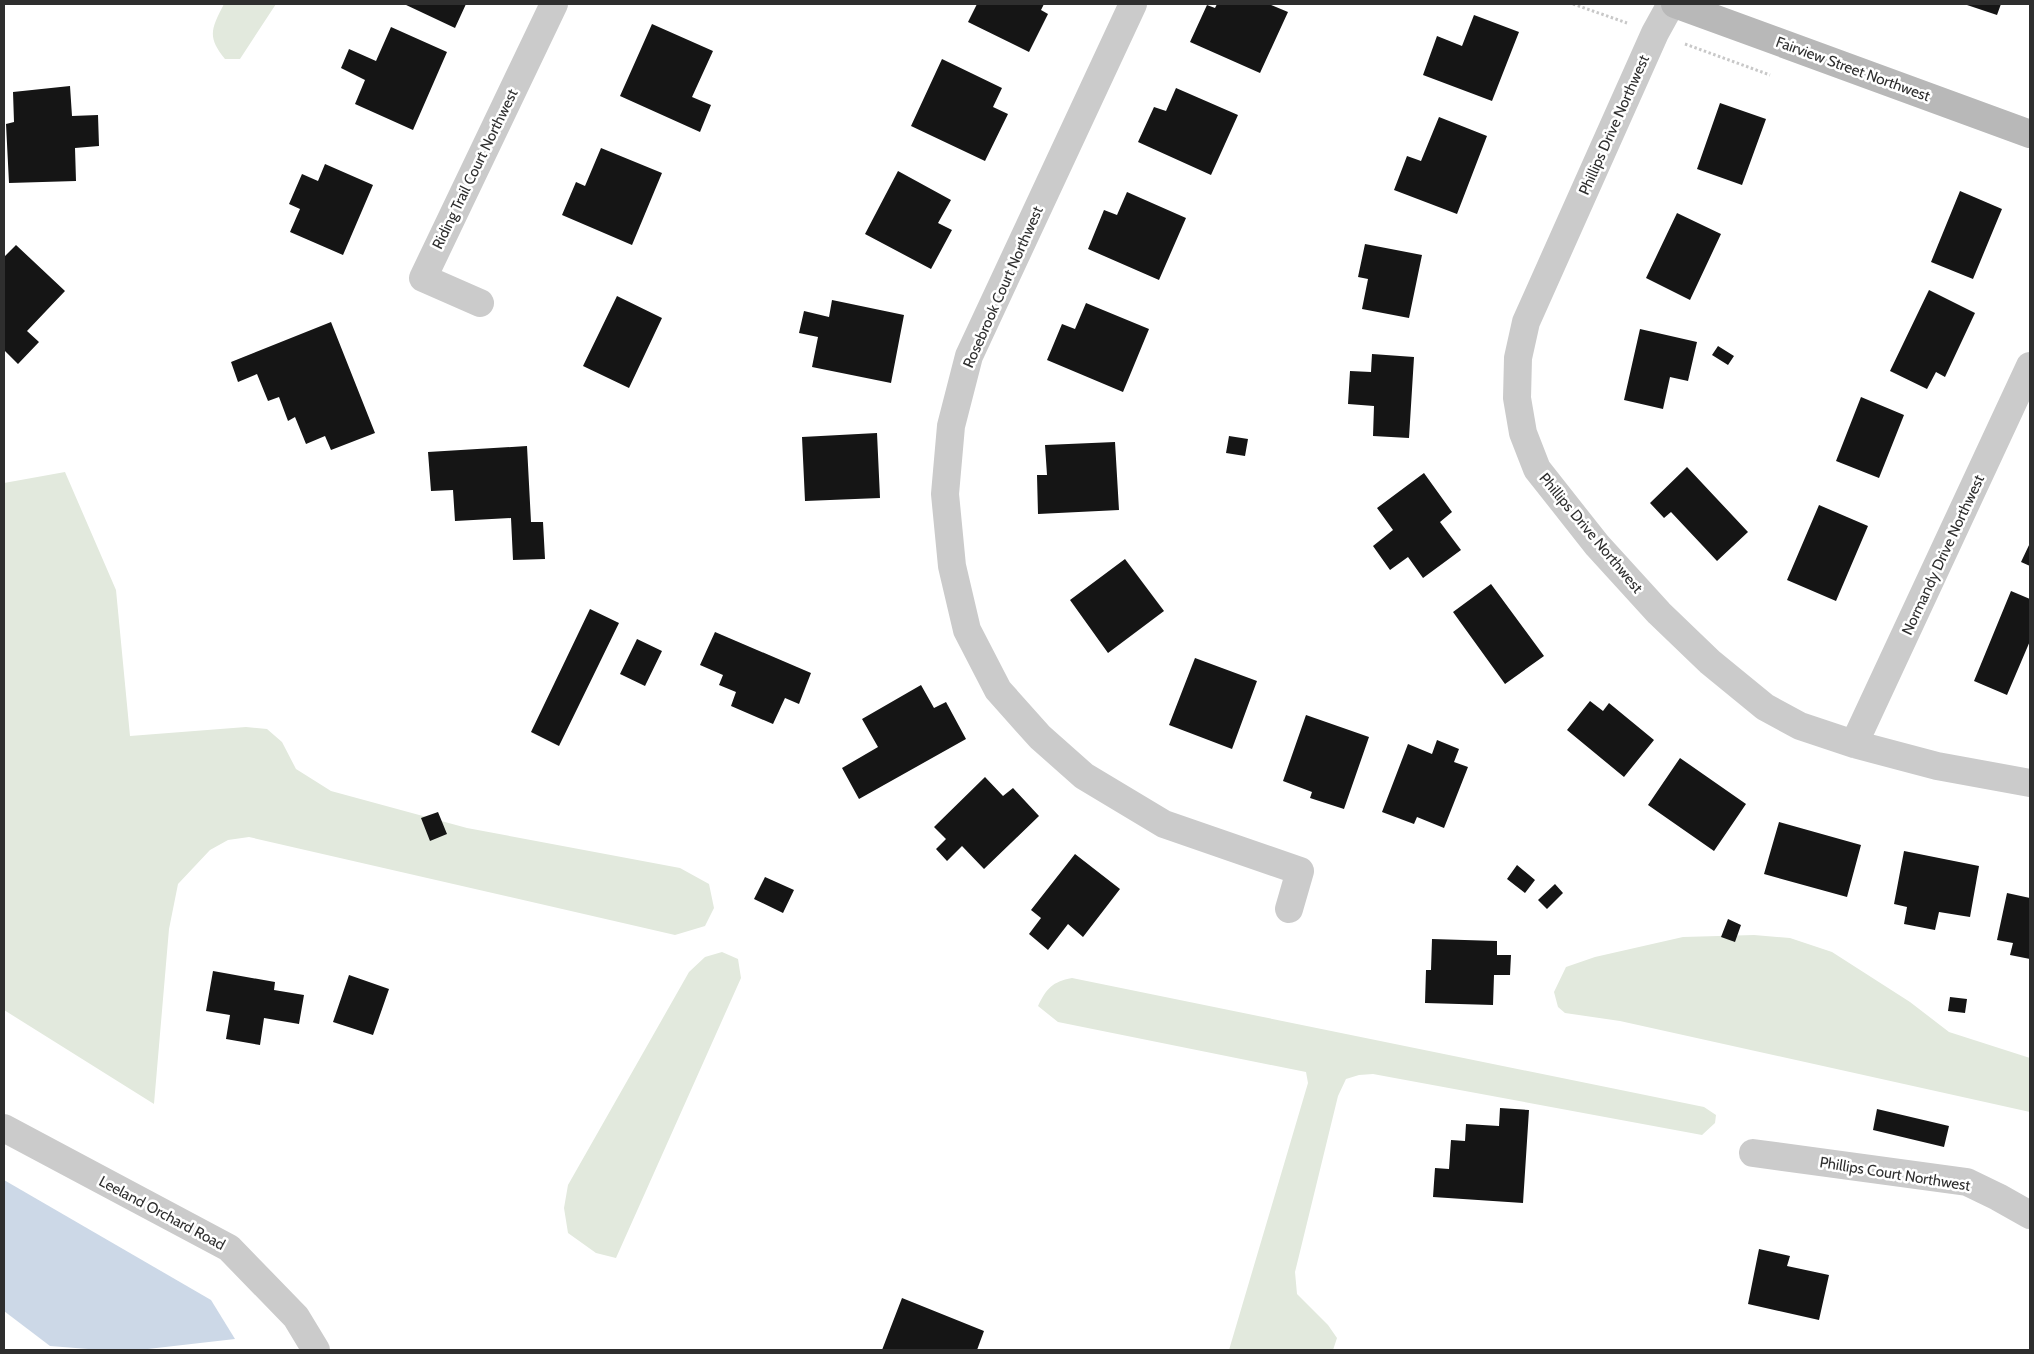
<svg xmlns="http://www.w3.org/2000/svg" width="2034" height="1354" viewBox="0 0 2034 1354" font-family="Cabin,sans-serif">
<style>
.green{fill:#e2e9dd}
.water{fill:#ccd8e7}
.building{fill:#151515}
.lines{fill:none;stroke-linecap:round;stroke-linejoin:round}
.path{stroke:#c8c8c8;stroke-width:3;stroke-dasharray:2.5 2.5;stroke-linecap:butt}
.street{stroke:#cbcbcb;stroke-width:28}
.secondary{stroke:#b8b8b8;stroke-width:28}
.labels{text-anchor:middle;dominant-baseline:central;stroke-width:5;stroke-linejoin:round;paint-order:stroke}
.street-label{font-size:15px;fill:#2e2e2e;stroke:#fff}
</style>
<rect width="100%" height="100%" fill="#fff"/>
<path class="green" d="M224 4H276L240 59H225C207 37 211 29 224 4Z
M65 472 116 590 130 736 246 727 267 729 282 742 296 769 331 791 467 828 680 868 709 884 714 908 705 926 675 935 249 837 228 840 210 850 178 884 169 929 154 1104 4 1010V483Z
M1754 935 1790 938 1832 952 1910 1002 1949 1032 2030 1058V1112L1620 1021 1565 1013 1558 1007 1554 992 1566 967 1595 957 1683 937Z
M722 952 738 959 741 978 616 1258 596 1253 568 1233 564 1208 568 1185 689 972 705 957Z
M1072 978 1704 1107 1716 1115 1715 1123 1702 1135 1373 1074 1359 1075 1346 1079 1338 1096 1295 1272 1297 1294 1328 1325 1337 1338 1333 1350H1229L1308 1083 1306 1072 1058 1022 1038 1006C1047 988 1052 982 1072 978Z"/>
<path class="water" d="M4 1180 211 1300 235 1339 139 1350H101L50 1346 4 1311Z"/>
<path class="building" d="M404 4H466L455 28Z
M977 4H1044L1041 10 1048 14 1029 52 968 22Z
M1217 4H1269L1288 12 1260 73 1190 42 1207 5 1215 8Z
M1964 4H2001L1997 15Z
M1474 15 1519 32 1492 101 1423 75 1437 36 1462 46Z
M652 24 713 51 692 97 711 105 700 132 620 96Z
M391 27 447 52 413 130 355 104 365 80 341 68 349 49 376 61Z
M942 59 1002 88 993 107 1008 114 985 161 911 126Z
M70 86 72 116 98 115 99 146 75 148 76 181 9 183 6 124 14 122 13 92Z
M1176 88 1238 115 1211 175 1138 142 1154 107 1166 111Z
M1720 103 1766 119 1742 185 1697 169Z
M1439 117 1487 136 1457 214 1394 190 1407 156 1421 161Z
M601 148 662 173 632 245 562 215 576 182 585 186Z
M325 164 373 185 343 255 290 232 300 209 289 204 302 174 318 181Z
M898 171 951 200 938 223 952 230 931 269 865 234Z
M1960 191 2002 209 1973 279 1931 262Z
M1127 192 1186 218 1159 280 1088 249 1104 210 1117 215Z
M1677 213 1721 234 1690 300 1646 278Z
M1365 244 1422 255 1409 318 1362 309 1368 279 1358 277Z
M16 245 65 291 27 331 39 342 18 364 4 350V257Z
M1929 290 1975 313 1945 377 1936 372 1927 389 1890 371Z
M617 296 662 318 629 388 583 366Z
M832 300 904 315 891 383 812 367 818 337 799 333 804 311 829 317Z
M1086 303 1149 329 1123 392 1047 360 1062 324 1075 329Z
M331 322 375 433 331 450 325 436 306 444 295 417 288 421 279 397 268 401 257 374 238 382 231 362Z
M1640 329 1697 342 1688 381 1670 377 1663 409 1624 400Z
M1718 346 1734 356 1728 365 1712 355Z
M1372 354 1414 357 1409 438 1373 436 1374 406 1348 404 1350 371 1371 372Z
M1861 397 1904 415 1879 478 1836 461Z
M877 433 880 498 805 501 802 437Z
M1229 436 1248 439 1245 456 1226 453Z
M1115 442 1119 510 1038 514 1037 475H1047L1045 445Z
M527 446 531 522H543L545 559 513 560 511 518 455 521 453 490 431 491 428 452Z
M1687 467 1748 532 1717 561 1671 512 1664 518 1650 503Z
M1424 473 1452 512 1440 522 1461 550 1423 578 1408 557 1390 570 1373 546 1393 530 1377 508Z
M1819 505 1868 526 1836 601 1787 580Z
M2030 543V566L2021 562Z
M1125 559 1164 611 1108 653 1070 600Z
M1491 584 1544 656 1505 684 1453 612Z
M2011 591 2030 599V641L2007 695 1974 681Z
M590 609 619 623 559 746 531 732Z
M715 632 811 673 799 704 785 698 773 724 731 706 736 692 719 685 723 675 700 665Z
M637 639 662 651 645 686 620 674Z
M1195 658 1257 681 1232 749 1169 725Z
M921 685 934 708 946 702 966 739 859 799 842 768 878 747 862 719Z
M1590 701 1603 711 1609 703 1654 740 1624 777 1567 730Z
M1306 715 1369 737 1344 809 1310 798 1312 792 1283 781Z
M1437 740 1459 749 1454 762 1468 767 1444 828 1417 817 1414 824 1382 812 1408 744 1432 754Z
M1680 758 1746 804 1714 851 1648 805Z
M985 777 1003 796 1013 788 1039 816 984 869 962 846 947 861 936 849 946 839 934 827Z
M438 812 447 834 430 841 421 818Z
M1779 822 1861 845 1847 897 1764 874Z
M1904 851 1979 866 1970 917 1939 912 1935 930 1904 924 1907 907 1894 904Z
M1075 854 1120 889 1083 937 1068 924 1048 950 1029 934 1041 918 1031 910Z
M1517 865 1535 880 1525 893 1507 879Z
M765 877 794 890 783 913 754 899Z
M1555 884 1563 893 1547 909 1538 900Z
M2007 893 2030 898V959L2010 955 2013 943 1997 940Z
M1728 919 1741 925 1735 942 1721 937Z
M1432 939 1497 941V955H1511L1510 975H1494L1493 1005 1425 1003 1426 970H1431Z
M213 971 275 982 274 990 304 995 299 1024 264 1018 260 1045 226 1039 230 1015 206 1011Z
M349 975 389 989 373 1035 333 1022Z
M1950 997 1967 999 1965 1013 1948 1011Z
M1500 1108 1529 1110 1523 1203 1433 1197 1435 1168 1449 1169 1451 1140 1465 1141 1466 1124 1499 1126Z
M1877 1109 1949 1126 1944 1147 1873 1130Z
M1759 1249 1790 1256 1787 1266 1829 1275 1819 1320 1748 1304Z
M902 1298 984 1331 977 1350H882Z"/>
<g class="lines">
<path class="path" d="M1573 4 1627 23
M1685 44 1770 75"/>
<path class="street" d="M1133 4 969 356 951 426 945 494 952 566 967 630 998 690 1040 737 1084 776 1164 824 1300 871 1289 909
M1671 4 1655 33 1526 322 1518 358 1517 398 1523 433 1537 469 1597 545 1659 613 1710 662 1765 707 1800 726 1854 744 1937 766 2030 783
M480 303 423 278 554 4
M1854 744 2030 366
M4 1128 229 1248 296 1317 316 1350
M1753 1153 1967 1182 1998 1197 2030 1215"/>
<path class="secondary" d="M1675 4 2030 134"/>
</g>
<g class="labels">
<g class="street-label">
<text transform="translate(1853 69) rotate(20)">Fairview Street Northwest</text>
<text transform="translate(1614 125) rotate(-66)">Phillips Drive Northwest</text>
<text transform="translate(475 169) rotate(-64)">Riding Trail Court Northwest</text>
<text transform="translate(1003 287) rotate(-66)">Rosebrook Court Northwest</text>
<text transform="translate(1591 533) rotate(50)">Phillips Drive Northwest</text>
<text transform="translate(1943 555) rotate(-65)">Normandy Drive Northwest</text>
<text transform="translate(1895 1174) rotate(9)">Phillips Court Northwest</text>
<text transform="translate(162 1213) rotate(28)">Leeland Orchard Road</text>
</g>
</g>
<rect width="2034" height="1354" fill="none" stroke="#2e2e2e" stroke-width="10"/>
</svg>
